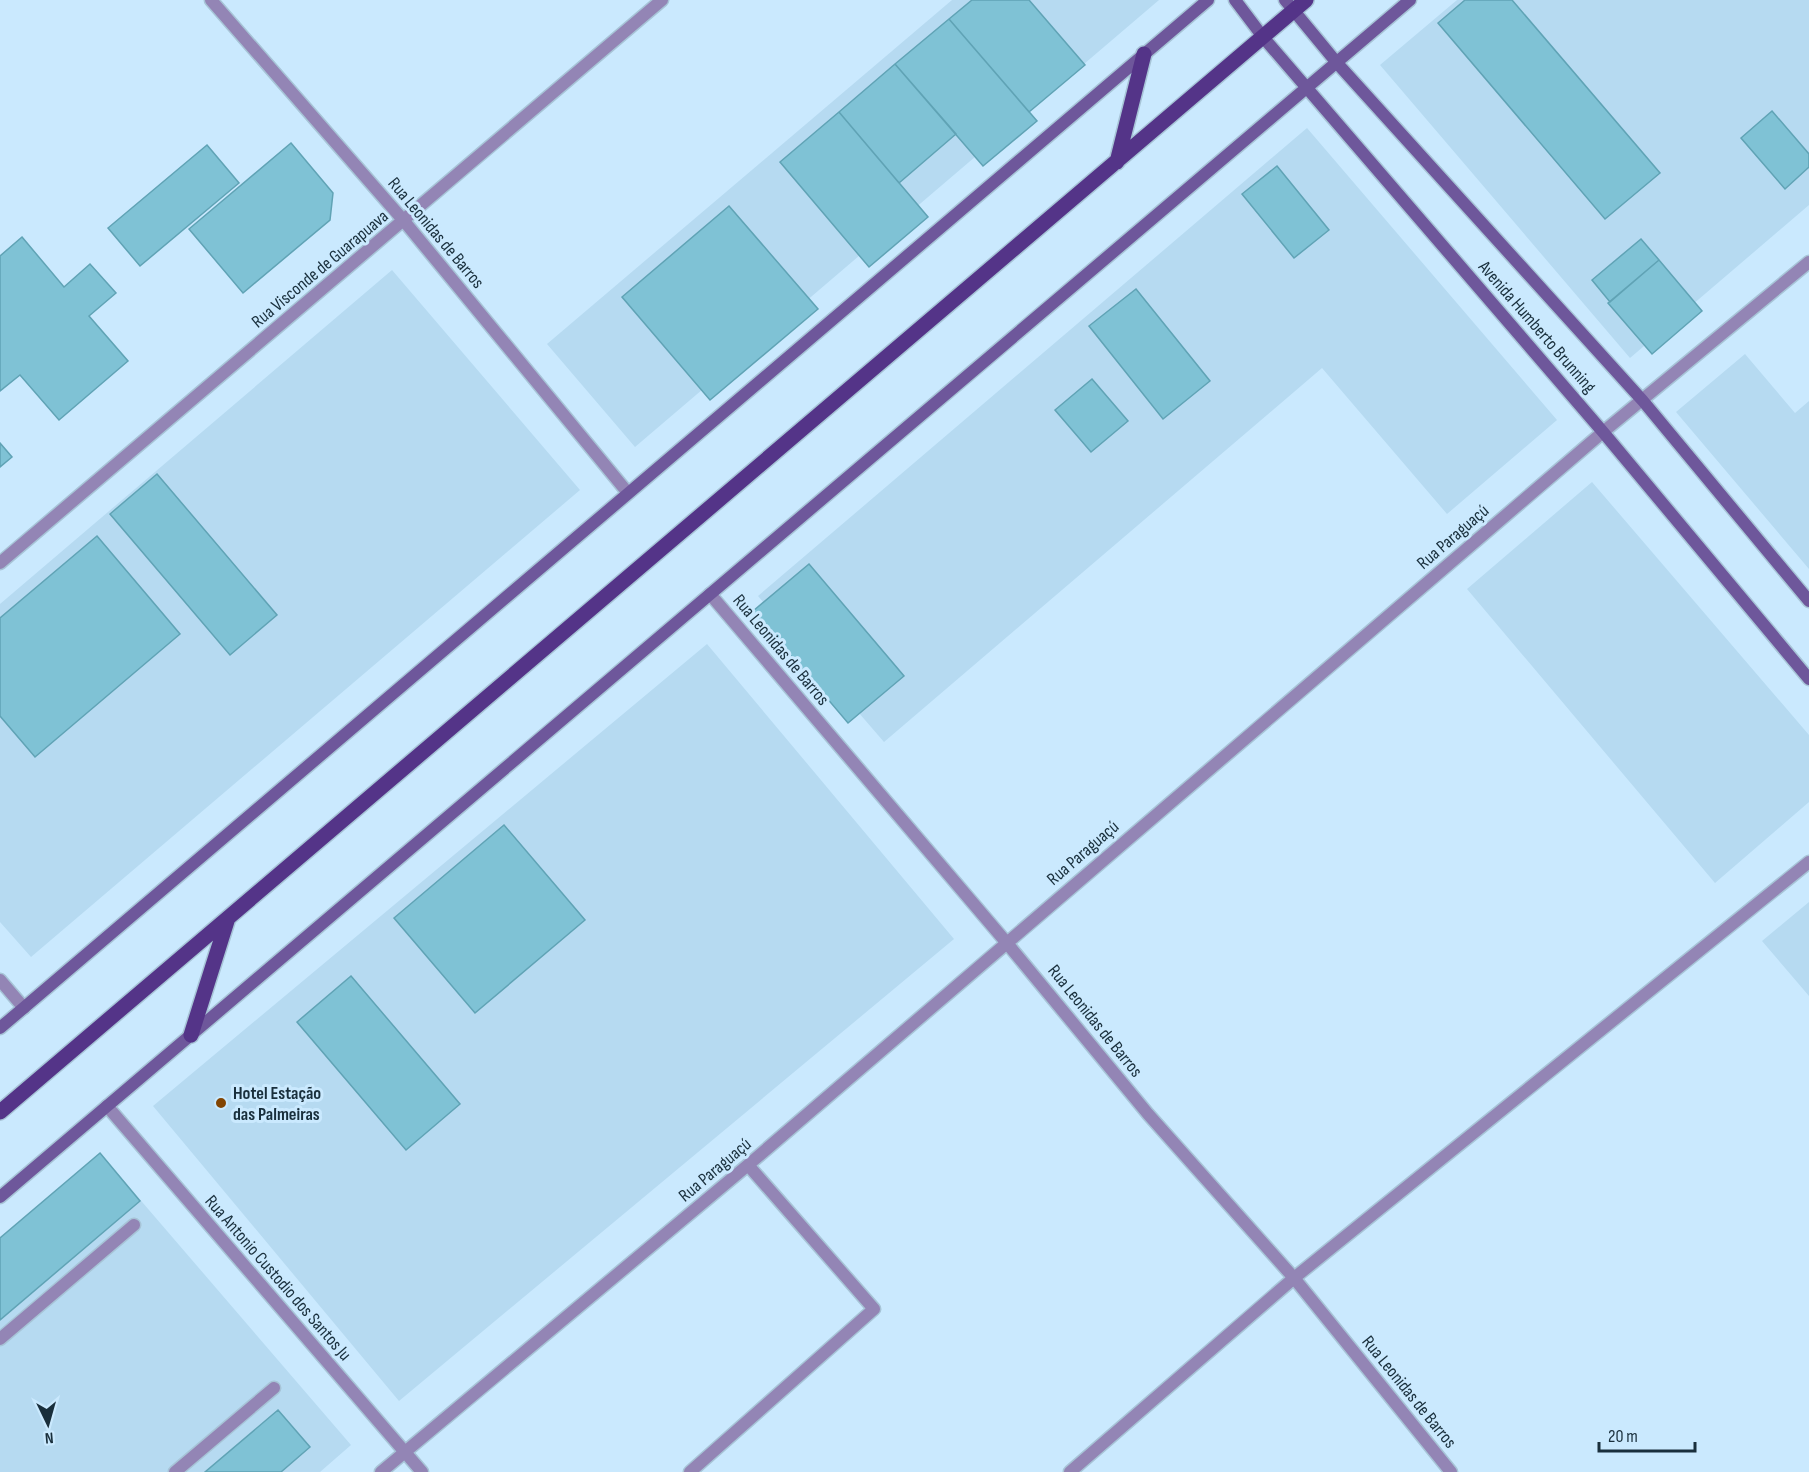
<svg xmlns="http://www.w3.org/2000/svg" width="1809" height="1472" viewBox="0 0 1809 1472" font-family="'Sofia Sans Condensed',sans-serif">
<style>
.built{fill:#b6daf1}
.building{fill:#7fc2d5;stroke:#60a3b5;stroke-width:1.5}
.lines{fill:none;stroke-linecap:round;stroke-linejoin:round}
.lane-casing{stroke:#a7c4d7;stroke-width:15}
.street-casing{stroke:#a7c4d7;stroke-width:15}
.secondary-casing{stroke:#a7c4d7;stroke-width:15}
.primary-casing{stroke:#a7c4d7;stroke-width:18}
.lane{stroke:#9385b5;stroke-width:12}
.street{stroke:#9385b5;stroke-width:12}
.secondary{stroke:#6e579b;stroke-width:12}
.primary{stroke:#543488;stroke-width:15}
.poi-dot{fill:#824503;stroke:#cae9fe;stroke-width:2}
.labels{text-anchor:middle;dominant-baseline:central;stroke-width:6;stroke-linejoin:round;paint-order:stroke}
.street-label{font-size:18px;fill:#192f3c;stroke:#cae9fe}
.poi-label{font-size:18px;font-weight:bold;fill:#192f3c;stroke:#cae9fe;text-anchor:start}
</style>
<rect width="100%" height="100%" fill="#cae9fe"/>
<path class="built" d="M952 0H1159L635 447 547 344Z
M1457 0H1809V205L1630 358 1380 65Z
M1307 128 1557 420 1447 514 1322 368 884 742 758 596Z
M392 270 580 490 31 957 0 922V604Z
M1745 354 1795 413 1809 401V569L1676 412Z
M1592 482 1809 735V802L1715 883 1467 589Z
M707 644 954 939 399 1401 153 1106Z
M1809 902V996L1762 941Z
M100 1153 351 1445 320 1472H0V1238Z"/>
<path class="building" d="M972 0H1029L1085 65 1029 112 949 19Z
M1465 0H1512L1660 173 1605 219 1438 23Z
M949 19 1037 121 983 166 895 64Z
M895 64 956 134 899 183 839 112Z
M1772 111 1809 154V167L1785 189 1741 138Z
M839 112 928 217 869 267 780 162Z
M291 143 333 193 330 220 243 293 189 229Z
M207 145 239 183 140 266 108 228Z
M1277 166 1329 230 1294 258 1242 194Z
M729 206 818 309 710 400 622 297Z
M22 237 64 287 90 264 116 293 89 316 128 361 59 420 20 375 0 391V256Z
M1641 239 1659 260 1610 302 1592 280Z
M1659 260 1702 311 1652 354 1608 303Z
M1136 289 1210 381 1163 419 1089 326Z
M1092 379 1128 421 1091 452 1055 410Z
M0 443 12 457 0 467Z
M157 474 277 615 230 655 110 514Z
M97 536 180 634 35 757 0 716V618Z
M809 564 904 676 848 723 753 611Z
M504 825 585 920 475 1013 394 918Z
M351 976 460 1104 406 1150 297 1022Z
M100 1153 140 1201 0 1320V1238Z
M278 1410 310 1447 281 1472H205Z"/>
<g class="lines">
<g class="lane-casing">
<path id="lane" d="M0 1339 134 1225
M175 1472 274 1388"/>
</g>
<g class="street-casing">
<path id="street" d="M211 0 404 221 628 493
M0 563 662 0
M710 594 1006 942 1148 1114 1294 1278 1451 1472
M0 980 24 1008
M107 1106 422 1472
M381 1472 748 1165 1603 432 1809 262
M690 1472 874 1309 748 1165
M1070 1472 1294 1278 1809 862"/>
</g>
<g class="secondary-casing">
<path id="secondary" d="M1235 0 1263 37 1603 432 1809 679
M1285 0 1337 63 1643 401 1809 601
M0 1028 1208 0
M0 1197 1410 0"/>
</g>
<g class="primary-casing">
<path id="primary" d="M1117 162 1144 54
M191 1035 228 918
M0 1112 1306 0"/>
</g>
<use href="#lane" class="lane"/>
<use href="#street" class="street"/>
<use href="#secondary" class="secondary"/>
<use href="#primary" class="primary"/>
</g>
<circle class="poi-dot" cx="221" cy="1103" r="6"/>
<g class="labels">
<g class="street-label">
<text transform="translate(436 233) rotate(50)">Rua Leonidas de Barros</text>
<text transform="translate(320 269) rotate(-40)">Rua Visconde de Guarapuava</text>
<text transform="translate(1537 327) rotate(49)">Avenida Humberto Brunning</text>
<text transform="translate(1453 537) rotate(-41)">Rua Paraguaçú</text>
<text transform="translate(781 650) rotate(50)">Rua Leonidas de Barros</text>
<text transform="translate(1083 853) rotate(-41)">Rua Paraguaçú</text>
<text transform="translate(1095 1021) rotate(51)">Rua Leonidas de Barros</text>
<text transform="translate(715 1170) rotate(-40)">Rua Paraguaçú</text>
<text transform="translate(278 1278) rotate(49)">Rua Antonio Custodio dos Santos Ju</text>
<text transform="translate(1409 1392) rotate(51)">Rua Leonidas de Barros</text>
</g>
<g class="poi-label">
<text x="233" y="1093">Hotel Estação<tspan x="233" dy="21">das Palmeiras</tspan></text>
</g>
</g>
<g transform="translate(48 1424) rotate(175)" stroke="#cae9fe" stroke-width="4.5" paint-order="stroke">
<path d="M0-4.5L10 22L0 15L-10 22Z" fill="#192f3c"/>
<text y="-9" font-size="16" font-weight="bold" text-anchor="middle" fill="#192f3c">N</text>
</g>
<path d="M1599 1442v9h96v-9" fill="none" stroke="#192f3c" stroke-width="3"/>
<text x="1608" y="1442" font-size="18" fill="#192f3c" stroke="#cae9fe" stroke-width="4.5" paint-order="stroke">20 m</text>
</svg>
